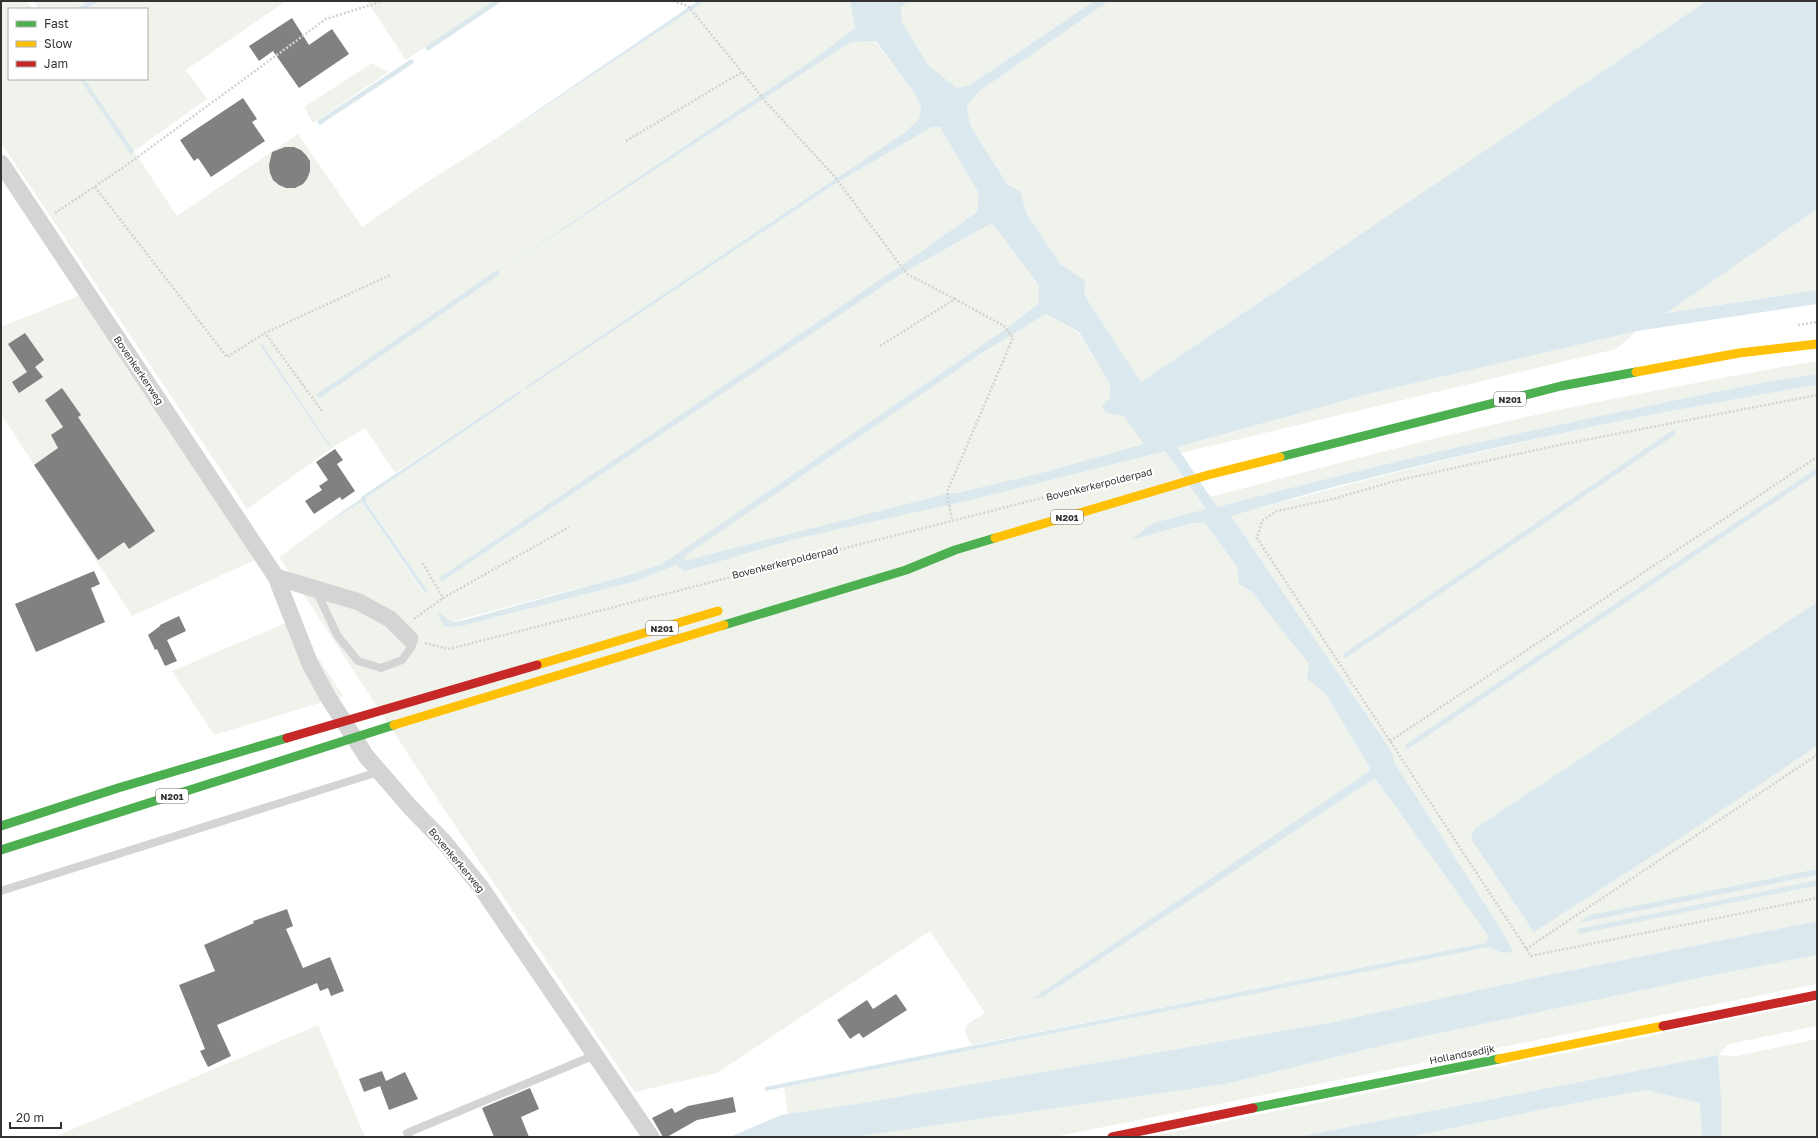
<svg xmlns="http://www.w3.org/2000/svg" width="1818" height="1138" viewBox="0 0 1818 1138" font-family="'Golos Text',sans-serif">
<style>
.green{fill:#f0f2ec}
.water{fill:#dbe8ee;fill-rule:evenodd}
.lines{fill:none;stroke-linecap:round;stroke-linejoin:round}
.stream{stroke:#dbe8ee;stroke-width:5}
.building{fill:#818181}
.path{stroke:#d3d3d3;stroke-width:2.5;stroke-dasharray:2 2;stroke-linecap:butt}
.lane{stroke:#d4d4d4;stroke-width:8}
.street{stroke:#d4d4d4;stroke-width:17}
.fast{stroke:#4caf50;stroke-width:9}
.slow{stroke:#ffc107;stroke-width:9}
.jam{stroke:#c62828;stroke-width:9}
.labels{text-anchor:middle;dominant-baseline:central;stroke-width:4;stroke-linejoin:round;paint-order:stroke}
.shield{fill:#fff;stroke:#707070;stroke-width:1}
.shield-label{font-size:9px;font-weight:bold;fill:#333}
.street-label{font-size:10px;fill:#333;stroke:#fff}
</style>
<rect width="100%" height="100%" fill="#fff"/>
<path class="green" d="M1 1H27L32 9H9V79H147V9H86L99 1H286L186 70 207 99 134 151 177 216 298 134 362 227 427 182 526 120 705 1H850L855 28 814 59 525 255 851 42 875 41 915 94 921 107 919 119 904 133 525 387 835 184 932 127H940L979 194 977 212 915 256 440 578 441 582 901 274 992 223 1039 285V303L1010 326 662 564 628 575 451 622 445 626H462L636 581 684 561 685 555 982 353 1046 314 1079 333 1110 384V398L1124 416 1165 451 1206 509 1153 523 1132 540 1192 523H1205L1237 567 1239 584 1252 592 1310 664 1307 679 1325 693 1371 770 1034 999 1043 996 1375 778 1489 937 1485 943 972 1045C957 1024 969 1024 985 1013L930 931 717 1073 635 1092 444 809 279 557 333 518V519L362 502 423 592 428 591 366 501 367 497 521 393 519 391 395 473 365 428 332 448 247 509 1 143Z
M34 1H89L76 9H39Z
M367 1H495L406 60Z
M909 1H1094L970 85 957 88 928 65 902 22 901 7Z
M1109 1H1707L1141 382 1086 298 1084 289 1086 281 1060 264 1027 214 1020 191 1007 184 970 125 967 106 978 92Z
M372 63 388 72 313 123 304 107Z
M1817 209V290L1665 313Z
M81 295 255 560 132 616 1 414V327Z
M1637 331 1616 349 1181 453 1177 447 1368 394Z
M1817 361V374C1754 383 1691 397 1629 410 1491 438 1354 471 1217 507L1210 497C1324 467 1438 436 1553 411 1641 393 1729 376 1817 361Z
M1817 385V602L1474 829 1471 839 1534 932 1682 837 1817 746V869L1589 915 1580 923 1817 875V921L1538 977 1329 1023 856 1104 788 1114 784 1087 1489 947 1502 953 1512 951 1504 934 1394 762 1392 752 1231 516C1424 462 1619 417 1817 385Z
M293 620 343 696 214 735 172 671Z
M1817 955V984L1054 1137H854L1225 1084 1393 1043 1704 977Z
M1817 1002V1026L1729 1044 1718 1055 1736 1056 1817 1039V1137H1721V1096L1718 1055 1297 1137H1147Z
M318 1025 365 1137H59V1135Z
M1646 1090 1701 1103 1702 1137H1409L1555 1107Z"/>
<path class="water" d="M89 1H99L86 9H76Z
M698 1H705L475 153 686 9Z
M850 1H909L901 7 902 22 928 65 957 88 970 85 1094 1H1109L978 92 967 106 970 125 1007 184 1020 191 1027 214 1060 264 1086 281 1084 289 1086 298 1141 382 1707 1H1817V209L1666 313 1817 290V304L1637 331 1368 394 1177 447 1217 507C1354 471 1491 438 1629 410 1691 397 1754 383 1817 374V385C1664 410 1512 442 1362 480 1318 490 1275 504 1231 516L1392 752 1394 762 1504 934 1513 952 1502 953 1489 947 765 1091V1087L1485 943 1489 937 1375 778 1043 997 1032 999 1371 770 1325 693 1307 679 1309 664 1252 592 1239 584 1237 567 1205 523H1192L1131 540 1153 523 1206 509 1165 451 966 501 794 539 714 563 684 571 676 565 636 581 462 626 445 627 438 615 440 613 451 622 461 621 628 575 662 564 1010 326 1039 303V285L992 223 901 274 441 582 439 578 915 256 977 212 979 194 940 127H932L835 184 526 389 525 387 904 133 919 119 921 107 915 94 876 41 851 42 497 273 814 59 855 28ZM1046 314 1079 332 1110 384V398L1102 407 1106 413 1124 416 1144 444 1038 474 957 493H950L684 561 686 555 982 353Z
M80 79H84L134 151 131 155Z
M262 344 332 448 326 442 260 345Z
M519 391 521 393 367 497 366 502 428 591 424 592 362 502 333 519V518L361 499V497Z
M1817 602V746L1682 837 1534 932 1471 839 1474 829Z
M1817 869V875L1579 923 1589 915Z
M1817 921V955L1704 977 1393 1043 1225 1084 854 1137H730L781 1115 856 1104 1329 1023 1538 977Z
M1718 1055 1721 1096V1137H1702L1700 1103 1646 1090 1555 1107 1409 1137H1297Z"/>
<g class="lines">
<path class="stream" d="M428 48 498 1
M320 122 411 62
M320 395 497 273
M1346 655 1673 433
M1408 746 1817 471
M1580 931 1817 883"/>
</g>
<path class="building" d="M292 18 309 45 332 29 349 54 299 88 273 51 259 61 249 46Z
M243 98 257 119 252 122 265 141 211 177 198 158 194 161 180 140Z
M285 147H294L301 150 306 155 310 161V171L307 179 303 184 295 188H286L279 185 273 180 270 173 269 165 272 152Z
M25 333 44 360 35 367 43 377 19 393 12 382 27 372 8 344Z
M62 388 81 415 78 417 155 531 129 549 124 542 98 560 34 465 58 448 51 435 63 427 45 400Z
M335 449 343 460 337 464 355 491 342 500 340 497 314 514 305 501 322 490 319 486 328 480 316 462Z
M94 571 100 584 91 588 105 622 36 652 15 604Z
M179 616 186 631 167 640 177 661 165 666 157 649 155 650 148 635 160 626V625Z
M287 909 293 926 286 929 303 968 330 957 344 991 331 996 328 988 320 991 317 983 217 1025 231 1056 208 1067 200 1051 205 1049 179 985 215 971 204 945 254 923 253 921Z
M896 994 907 1010 863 1038 859 1033 850 1039 837 1020 867 1000 873 1009Z
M382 1071 386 1081 405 1072 418 1099 389 1110 380 1086 364 1092 359 1079Z
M530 1088 539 1109 521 1117 529 1137H494L482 1108Z
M733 1097 736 1112 697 1120 667 1137H663L652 1118 672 1108 675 1113 688 1106Z"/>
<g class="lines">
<path class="path" d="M673 1 688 6 742 72
M626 141 742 72 764 100 835 177 907 274 955 299
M95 187 227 357 265 333
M55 213 124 167 326 19 383 1
M1798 325 1817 322
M880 346 955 299 1004 326 1013 338 947 492 952 520
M1817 395 1559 445 1395 481 1333 499 1277 511 1262 521 1257 538 1531 956 1817 898
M322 411 265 333 390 275
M423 563 443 598 569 527
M414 619 443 598
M425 643 449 649 1136 474
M1390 741 1817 457
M1526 949 1817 755"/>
<path class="lane" d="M316 590 337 635 358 661 381 668 402 660 412 646 410 639
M1 891 378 772
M409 1137 407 1133 595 1055"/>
<path class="street" d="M1 163 276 577 310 664 328 697 366 756 410 807 445 843 480 886 651 1137
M276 577 359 602 390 619 410 639"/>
<path class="fast" d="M1280 457 1561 386 1636 372
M724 625 906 570 955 550 995 538
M1 826 118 788 287 738
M1 850 394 725
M1253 1108 1499 1059"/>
<path class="slow" d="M1636 372 1739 353 1817 344
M995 538 1208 475 1280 457
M537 665 718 611
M394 725 724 625
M1499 1059 1663 1026"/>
<path class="jam" d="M287 738 537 665
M1663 1026 1817 995
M1112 1137 1253 1108"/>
</g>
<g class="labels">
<g class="shield">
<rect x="1494" y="392" width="32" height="14" rx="3"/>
<rect x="1051" y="510" width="32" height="14" rx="3"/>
<rect x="646" y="621" width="32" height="14" rx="3"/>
<rect x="156" y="789" width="32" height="14" rx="3"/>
</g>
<g class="shield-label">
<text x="1510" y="399">N201</text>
<text x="1067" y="517">N201</text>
<text x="662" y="628">N201</text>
<text x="172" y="796">N201</text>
</g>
<g class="street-label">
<text transform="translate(139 370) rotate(56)">Bovenkerkerweg</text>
<text transform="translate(1099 484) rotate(-14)">Bovenkerkerpolderpad</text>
<text transform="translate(785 562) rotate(-14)">Bovenkerkerpolderpad</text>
<text transform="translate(457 860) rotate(50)">Bovenkerkerweg</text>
<text transform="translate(1462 1054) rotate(-11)">Hollandsedijk</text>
</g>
</g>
<rect width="1818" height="1138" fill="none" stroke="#333333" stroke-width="4"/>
<rect x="8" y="8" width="140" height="72" fill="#ffffff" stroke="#adadad"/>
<rect x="16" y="21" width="20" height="6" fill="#4caf50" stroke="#adadad"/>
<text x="44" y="28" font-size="12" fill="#333333">Fast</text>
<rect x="16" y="41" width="20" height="6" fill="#ffc107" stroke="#adadad"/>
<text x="44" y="48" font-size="12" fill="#333333">Slow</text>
<rect x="16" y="61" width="20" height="6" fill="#c62828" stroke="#adadad"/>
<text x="44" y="68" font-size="12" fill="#333333">Jam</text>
<path d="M10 1122v6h51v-6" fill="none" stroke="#333333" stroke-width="2"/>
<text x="16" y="1122" font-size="12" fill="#333333" stroke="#ffffff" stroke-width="3" paint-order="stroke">20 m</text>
</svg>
